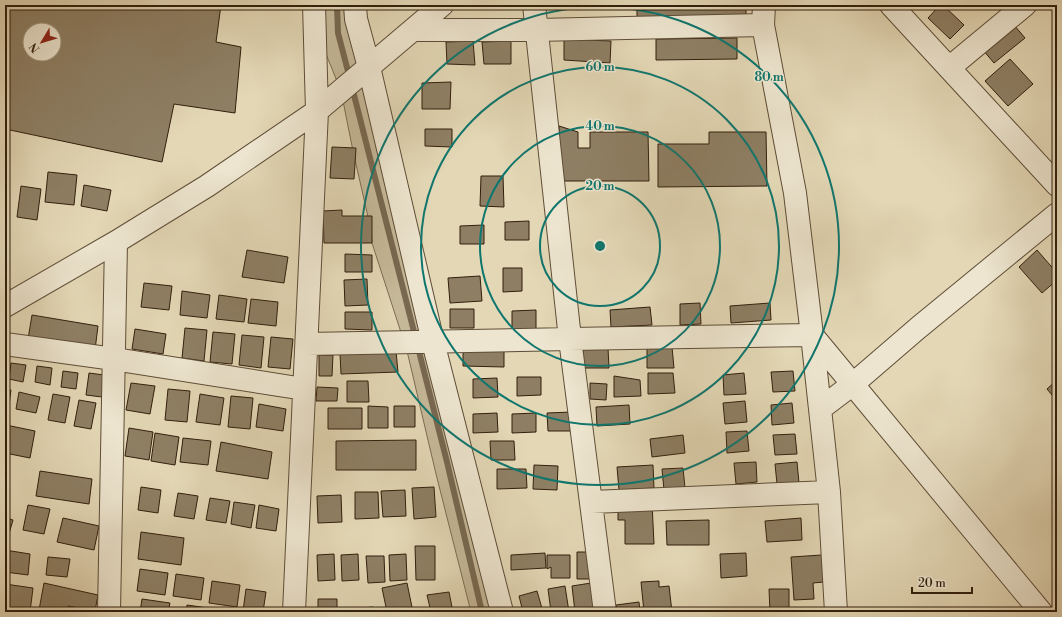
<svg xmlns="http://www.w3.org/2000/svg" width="1062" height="617" viewBox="0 0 1062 617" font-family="'Libre Bodoni',serif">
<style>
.green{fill:#c5b898;stroke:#7c6c52}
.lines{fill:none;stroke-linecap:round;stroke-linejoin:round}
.stream{stroke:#786850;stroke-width:6}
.building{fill:#8e7f64;stroke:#321f0d;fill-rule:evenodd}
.minor-casing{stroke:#5e4d37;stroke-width:24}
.minor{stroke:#ede5cf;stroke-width:22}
.ring{fill:none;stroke:#0f766e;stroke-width:2}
.centre{fill:#0f766e;stroke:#ede5cf;stroke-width:2}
.ring-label{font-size:12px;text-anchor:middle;font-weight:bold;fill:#0f766e;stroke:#ede5cf;stroke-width:3;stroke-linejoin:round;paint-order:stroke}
</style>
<rect width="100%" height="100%" fill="#e3d7b5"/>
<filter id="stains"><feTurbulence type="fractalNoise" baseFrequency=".005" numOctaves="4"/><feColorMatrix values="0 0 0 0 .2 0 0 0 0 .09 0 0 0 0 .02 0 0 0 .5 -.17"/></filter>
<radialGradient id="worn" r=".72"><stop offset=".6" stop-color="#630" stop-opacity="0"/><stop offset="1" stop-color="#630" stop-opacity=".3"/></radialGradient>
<path class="green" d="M322 5H355L501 612H471L436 474 407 351 372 243 371 230 353 151 341 91 326 54Z"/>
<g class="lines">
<path class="stream" d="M337 5 338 33 350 79
M352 87 447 462 482 612"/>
</g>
<path class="building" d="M5 5H221L216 42 241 47 235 113 174 104 162 162 5 129ZM30 30H54V54H30Z
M637 5H746V18L637 20Z
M940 5H943L964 25 950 39 928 18Z
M1014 25 1025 38 994 63 983 50Z
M737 38V59L656 60V39Z
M564 39 611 41 610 63 564 60Z
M473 41 475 65 447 64 446 42Z
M511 41V64H484L482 42Z
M1010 59 1033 84 1008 106 985 81Z
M451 82 450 109H422V83Z
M559 126 578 132V148H590V132H648L649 181H560Z
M425 129H452V147L425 146Z
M709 132H766L767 186 658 187V144H709Z
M332 147 356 148 354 179 330 178Z
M48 172 77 175 74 205 45 202Z
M481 176H503L504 207 480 206Z
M84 185 111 190 107 211 81 206Z
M21 186 41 189 37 220 17 217Z
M342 210V216H372V243H324L323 211Z
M529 221V240H505V222Z
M484 225V244H460V226Z
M247 250 288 257 284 283 242 277Z
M1037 250 1057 273V280L1042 293 1019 267Z
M345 254 372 255V272H345Z
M503 268H522V291L503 292Z
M480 276 482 301 450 303 448 278Z
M367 279 368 305 345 306 344 280Z
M144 283 172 286 169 310 141 307Z
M182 291 210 295 207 318 180 315Z
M219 295 247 299 244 322 216 319Z
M251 299 278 302 276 326 248 323Z
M700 303 701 324 680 325V304Z
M770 303 771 320 731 323 730 306Z
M650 307 652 325 611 327 610 310Z
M450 309H474V328H450Z
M536 310V329L512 330V311Z
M345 312H372V330L345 329Z
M32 315 98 326 95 350 28 339Z
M185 328 207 330 204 361 182 358Z
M135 329 166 334 163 354 132 349Z
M213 332 235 334 232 364 210 362Z
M242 335 264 337 261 368 239 365Z
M271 337 293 339 290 369 268 367Z
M672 347 674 368H647V348Z
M583 348H608L609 368H583Z
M463 349H504V367L463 366Z
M396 351 398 372 341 374 340 354Z
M319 355H333L332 376H319Z
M11 363 26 365 23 382 9 379Z
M37 366 52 368 50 385 35 382Z
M63 371 78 373 76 389 61 387Z
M793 371 795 391 773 392 771 372Z
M89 373 104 375 102 397 86 395Z
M648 373H673L675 393 648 394Z
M744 373 746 394 724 395 723 375Z
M614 376 640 380 641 396 614 397Z
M517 377H541V395L517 396Z
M497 378 498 397 473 398V379Z
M1057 380V401L1047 389Z
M347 381H368L369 402H347Z
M131 383 155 386 150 414 126 410Z
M590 383 607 384 606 400 590 399Z
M317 387 338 388 337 401H316Z
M5 389 11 390 8 412 5 411Z
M168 389 190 391 187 422 165 420Z
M19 392 40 397 36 413 16 409Z
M53 394 70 397 65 423 48 420Z
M200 394 224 398 220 425 196 422Z
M231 396 253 398 250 429 228 427Z
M79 400 96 403 91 429 74 426Z
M745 401 747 422 725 424 723 403Z
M792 403 794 423 772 425 771 405Z
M259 404 286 409 283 431 256 427Z
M629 405 630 424 597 426 596 407Z
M368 406 388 407V428H368Z
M394 406H415V427H394Z
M328 408H362V429H328Z
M572 412V431H548L547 413Z
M497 413 498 432 473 433V414Z
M536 413V432L512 433V414Z
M6 425 35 431 30 458 5 453Z
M129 428 153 432 149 460 125 456Z
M747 431 749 451 727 453 726 432Z
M155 433 179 437 175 465 151 461Z
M795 434 797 454 775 455 773 435Z
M683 435 685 453 652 457 650 439Z
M183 438 211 441 208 465 180 462Z
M416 440V470H336V441Z
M490 441H514L515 460H491Z
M221 442 272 452 268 479 216 471Z
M756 462 757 482 736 484 734 463Z
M797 462 799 483 777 484 775 464Z
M534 465 558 466 557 490 533 489Z
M653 465 654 488 619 490 617 467Z
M683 468 685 488 664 490 662 469Z
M497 469H526L527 488 497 489Z
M40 471 92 479 89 504 36 496Z
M141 487 161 490 158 513 138 510Z
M434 487 436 517 414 519 412 488Z
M405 490 406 516 383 517 381 491Z
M355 492H378L379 518 355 519Z
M178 493 198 496 194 519 174 516Z
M341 495 342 522 318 523 317 496Z
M210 498 230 501 226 523 206 520Z
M234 502 255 505 251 528 231 524Z
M652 503 654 544H625V520H618V504Z
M28 505 50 509 44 534 23 530Z
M259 505 279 509 276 531 256 528Z
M5 518 13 520 8 537 5 536Z
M63 518 99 526 94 550 57 542Z
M801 518 802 540 767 542 765 521Z
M709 520V545H667L666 521Z
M141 532 184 538 181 565 138 559Z
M415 546H435V580H416Z
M5 550 30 554 28 575 5 572Z
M577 552H589L590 579H577Z
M545 553 546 568 511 570V555Z
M746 553 747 576 721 578 720 554Z
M334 554 335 580 318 581 317 555Z
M358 554 359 580 342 581 341 555Z
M406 554 407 580 390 581 389 555Z
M547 555H570V578H551V567L547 569Z
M822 555 824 582 813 583 814 599 794 600 791 557Z
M366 556H384L385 582 368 583Z
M48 557 70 559 67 577 46 575Z
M140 569 168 573 165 595 137 591Z
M176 574 204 578 201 600 173 596Z
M212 581 240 585 237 607 209 603Z
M659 581V587L669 586 672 612H644L641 582Z
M44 583 98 595 95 611 68 606 67 612H50L39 610Z
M407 583 413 612H387L382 588Z
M591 583 595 612H575L572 586Z
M5 584 33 588 30 612H5Z
M565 586 569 612H551L548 589Z
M246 589 266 592 263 612 243 611Z
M769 589H789V612H770Z
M537 591 543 612H523L519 596Z
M449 592 453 612H431L427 595Z
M142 599 170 603 168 612H140Z
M318 599H337V612H318Z
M639 602 640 612H617L616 605Z
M187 605 215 609 214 612H186Z
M373 607 374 612H351V609Z"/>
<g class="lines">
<g class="minor-casing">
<path id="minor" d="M355 5 356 19 369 67 433 342 502 612
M534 5 570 339 605 612
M764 5 763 25 795 193 812 335 829 492 836 612
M891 5 1057 185
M413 30H536L763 25
M949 68 1025 5
M5 306 116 242 207 186 317 111 442 5
M5 344 114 359 304 389
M307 344 570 339 812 335 1041 612
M820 409 853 384 918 328 1057 214
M592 502 829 492
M109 612 116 242
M294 612 317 111 314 5"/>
</g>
<use href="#minor" class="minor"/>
</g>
<g class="ring">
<circle cx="600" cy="246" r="60"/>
<circle cx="600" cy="246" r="120"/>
<circle cx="600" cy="246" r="179"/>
<circle cx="600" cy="246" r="239"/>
</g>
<circle cx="600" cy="246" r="6" class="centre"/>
<g class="ring-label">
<text x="600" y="71">60 m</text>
<text x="769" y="81">80 m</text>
<text x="600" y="130">40 m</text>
<text x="600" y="190">20 m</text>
</g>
<rect width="1062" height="617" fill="none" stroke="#e3d7b5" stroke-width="20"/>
<rect x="6" y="6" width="1050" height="605" fill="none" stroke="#321f0d" stroke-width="2"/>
<rect x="10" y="10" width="1042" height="597" fill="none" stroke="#321f0d"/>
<g transform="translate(42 42) rotate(232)"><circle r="19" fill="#ede5cf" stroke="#a29681"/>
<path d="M0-3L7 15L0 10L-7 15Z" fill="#8f2418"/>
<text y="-6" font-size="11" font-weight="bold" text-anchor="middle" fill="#321f0d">N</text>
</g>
<path d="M912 587v6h60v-6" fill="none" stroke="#321f0d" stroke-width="2"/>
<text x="918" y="587" font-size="12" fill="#321f0d" stroke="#ede5cf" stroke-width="3" paint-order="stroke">20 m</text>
<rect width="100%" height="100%" filter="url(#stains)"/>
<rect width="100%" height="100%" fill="url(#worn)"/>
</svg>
